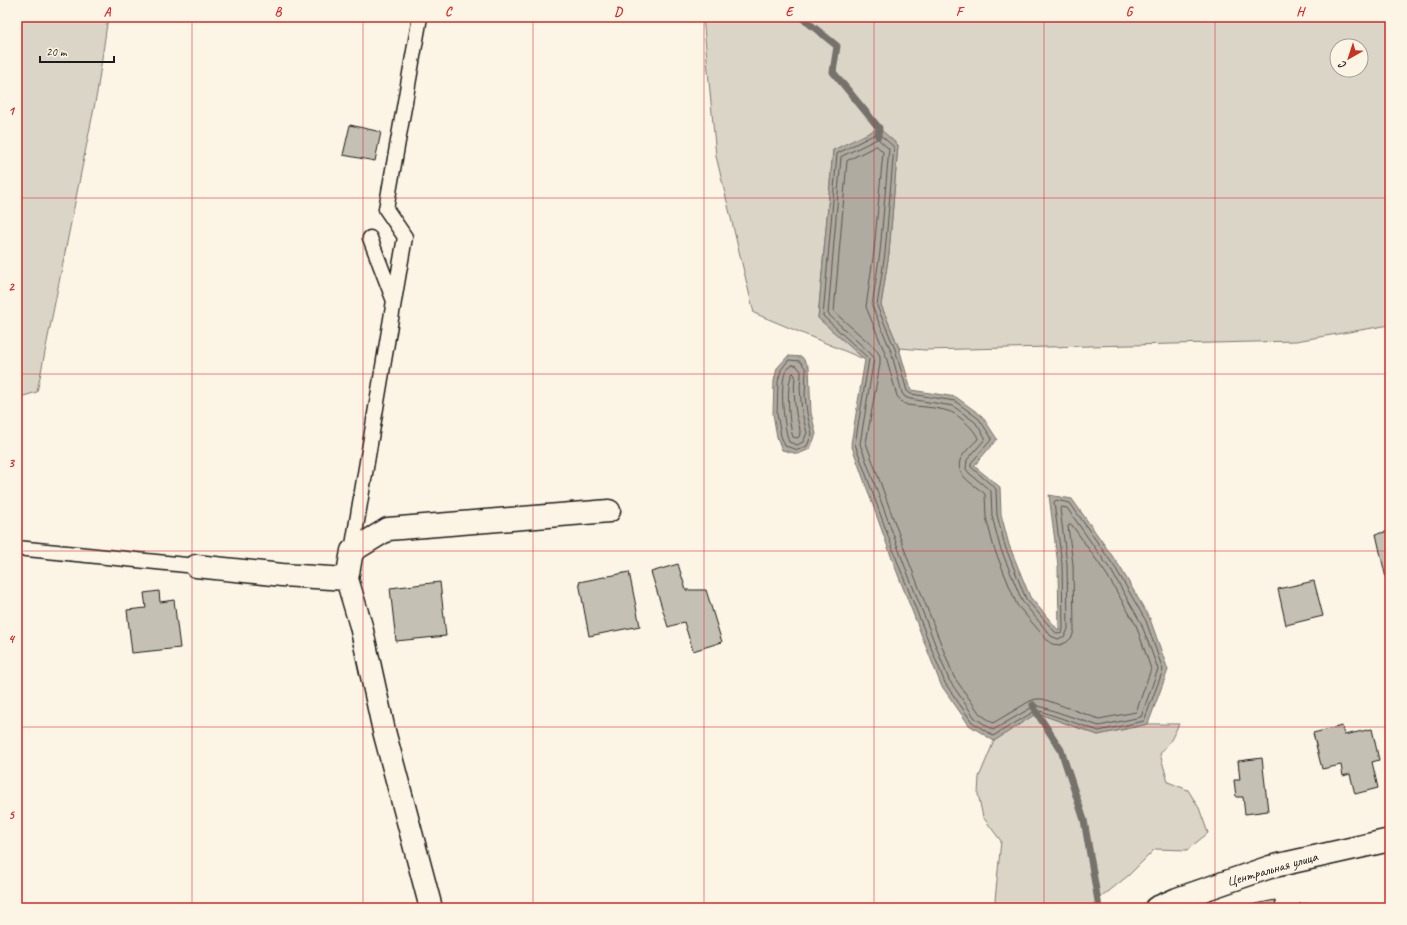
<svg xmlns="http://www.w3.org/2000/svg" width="1407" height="925" viewBox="0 0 1407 925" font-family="Caveat,sans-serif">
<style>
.green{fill:#dbd5c8;stroke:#7c7872;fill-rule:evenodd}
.water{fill:#b0aba1;stroke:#75726c}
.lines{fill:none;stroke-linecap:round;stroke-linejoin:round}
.shore{stroke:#575551;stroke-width:1}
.stream{stroke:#75726c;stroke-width:7}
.building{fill:#c4c0b3;stroke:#1c1c1c}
.service-casing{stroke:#1c1c1c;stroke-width:17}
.minor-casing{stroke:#1c1c1c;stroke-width:25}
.tertiary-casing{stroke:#1c1c1c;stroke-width:25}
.service{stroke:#fcf5e5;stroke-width:14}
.minor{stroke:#fcf5e5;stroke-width:22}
.tertiary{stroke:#fcf5e5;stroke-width:22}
.grid{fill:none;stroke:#d62828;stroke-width:1;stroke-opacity:0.55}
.labels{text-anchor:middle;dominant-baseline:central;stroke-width:3;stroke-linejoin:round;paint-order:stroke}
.street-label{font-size:14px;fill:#1c1c1c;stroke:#fcf5e5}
.neatline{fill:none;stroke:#d62828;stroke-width:1.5}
.grid-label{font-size:13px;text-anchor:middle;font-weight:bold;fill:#d62828}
</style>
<rect width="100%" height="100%" fill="#fcf5e5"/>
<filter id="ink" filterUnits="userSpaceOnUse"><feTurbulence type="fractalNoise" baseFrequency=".025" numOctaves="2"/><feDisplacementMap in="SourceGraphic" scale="8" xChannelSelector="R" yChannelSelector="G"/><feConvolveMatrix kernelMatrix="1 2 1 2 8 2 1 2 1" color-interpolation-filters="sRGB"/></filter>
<g filter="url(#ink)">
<path class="green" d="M17 17H108L97 93 37 392 17 398Z
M703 17H1390V325L1296 341 925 350 899 348 881 305 889 253 898 145 833 150 818 318 866 360 754 313 716 156ZM1337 46H1361V70H1337Z
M1037 713 1098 735 1148 724H1179L1171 740 1160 754 1168 782 1188 790 1199 808 1208 833 1187 850 1155 849 1129 875 1088 908H997L995 900 1001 841 983 817 978 794 979 777 994 741Z"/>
<path class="water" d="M879 128 898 145 889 253 881 305 899 348 911 390 956 397 982 416 997 439 974 466 1000 487 1001 514 1009 545 1030 597 1059 631 1058 565 1049 495 1072 499 1120 567 1150 619 1168 670 1148 724 1098 735 1037 713 994 741 969 725 941 685 895 567 851 444 865 360 818 318 833 150Z
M788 356 802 357 809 367 811 413 816 434 810 449 798 454 782 450 777 437 773 414 774 381 777 368Z"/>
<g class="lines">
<path class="shore" d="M878 133 894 147 885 253 877 306 895 349 907 391 911 394 955 401 979 419 991 437V440L971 463V467L996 489 997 515 1005 546 1026 599 1055 632 1058 634 1062 633 1063 629 1062 564 1054 502 1056 500 1070 503 1116 569 1146 621 1163 670 1144 721 1099 731 1037 710 993 736 972 722 945 683 899 566 855 444 869 359 823 316 837 154Z
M878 139 889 149 880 252 872 306 891 351 902 393 905 397 910 399 953 406 975 422 985 437V439L967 460 966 469 969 473 991 491 992 516 1000 547 1022 601 1051 636 1058 639 1065 636 1068 629 1067 564 1060 509 1061 507 1067 508 1112 572 1141 623 1158 669 1141 717 1099 726 1036 705 993 730 975 718 949 680 904 564 860 444 874 358 871 354 828 314 841 157Z
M877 146 883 152 874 251 866 307 885 353 897 396 902 402 907 405C921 407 935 407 948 411 957 413 976 430 978 439 972 445 965 451 961 458 953 475 975 485 985 494L986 517 994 548 1017 605 1047 640 1052 644 1060 645 1067 642 1072 637 1074 631 1073 564 1068 527 1069 525H1072L1107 575 1136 625 1151 669 1136 712 1099 719 1043 699H1036L1030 701 993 723 980 714 954 677 909 562 866 443 880 364V356L876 349 834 312 847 161Z
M789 360 800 361 806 369 805 396 807 413 812 434 807 446 798 450 785 446 781 436 777 414 778 381 781 370Z
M793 365 797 366 801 371V375L800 388 802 413 807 433 803 442 797 445 789 442C784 429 779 383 786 371 787 369 790 367 793 365Z
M793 373 795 375C794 388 794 400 796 413 797 421 802 429 799 437L797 438 793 437C789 427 785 380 793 373Z"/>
<path class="stream" d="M801 17 837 46 833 72 879 128 878 136
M1033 705 1037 713 1061 750 1084 820 1099 907"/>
</g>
<path class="building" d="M350 125 381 132 375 161 343 155Z
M1390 531V596L1376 534Z
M678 564 686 590H706L722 642 693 651 684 622 668 627 651 572Z
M629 572 640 626 589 636 579 582Z
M1314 581 1323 616 1286 625 1278 589Z
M440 582 446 636 396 641 390 588Z
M159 591 160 602 174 600 180 648 132 653 127 610 146 608 144 593Z
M1342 726 1344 735 1372 729 1379 760 1372 762 1378 788 1355 794 1350 774 1343 776 1341 765 1322 769 1313 733Z
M1262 758 1268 811 1245 814 1243 797H1236L1234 780H1240L1238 761Z
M1386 895H1390V908H1387Z
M1275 900 1276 908H1251V905Z
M1320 903 1321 908H1300L1299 904Z"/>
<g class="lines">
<g class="service-casing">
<path id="service" d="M394 301 405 237 386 209 420 17
M17 548 196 566
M352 551 394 301 370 238"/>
</g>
<g class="minor-casing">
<path id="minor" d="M196 566 282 575 347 579
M431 908 384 731 361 626 347 579 352 551 388 529 609 511"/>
</g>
<g class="tertiary-casing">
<path id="tertiary" d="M1156 908 1177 899 1270 867 1390 840"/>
</g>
<use href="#service" class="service"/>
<use href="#minor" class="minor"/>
<use href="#tertiary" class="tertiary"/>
</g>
</g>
<path class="grid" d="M192 17V908M363 17V908M533 17V908M704 17V908M874 17V908M1044 17V908M1215 17V908M17 198H1390M17 374H1390M17 551H1390M17 727H1390"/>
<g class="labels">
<g class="street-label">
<text transform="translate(1272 869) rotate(-16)">Центральная улица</text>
</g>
</g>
<rect width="1407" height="925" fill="none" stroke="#fcf5e5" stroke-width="44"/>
<g transform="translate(1349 58) rotate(219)"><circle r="19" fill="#fcf5e5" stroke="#a29e95"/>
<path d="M0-3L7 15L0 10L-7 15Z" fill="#c8321e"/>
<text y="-6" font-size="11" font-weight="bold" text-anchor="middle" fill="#1c1c1c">С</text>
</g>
<path d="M40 56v6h74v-6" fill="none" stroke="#1c1c1c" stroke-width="2"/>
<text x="46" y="56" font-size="12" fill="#1c1c1c" stroke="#fcf5e5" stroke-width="3" paint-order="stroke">20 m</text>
<rect x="22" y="22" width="1363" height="881" class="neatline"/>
<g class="grid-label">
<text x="107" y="16">A</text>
<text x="278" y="16">B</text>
<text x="448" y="16">C</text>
<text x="618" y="16">D</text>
<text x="789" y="16">E</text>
<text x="959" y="16">F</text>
<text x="1129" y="16">G</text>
<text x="1300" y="16">H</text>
<text x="11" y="115">1</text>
<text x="11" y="291">2</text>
<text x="11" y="467">3</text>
<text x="11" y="643">4</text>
<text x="11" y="819">5</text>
</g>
</svg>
